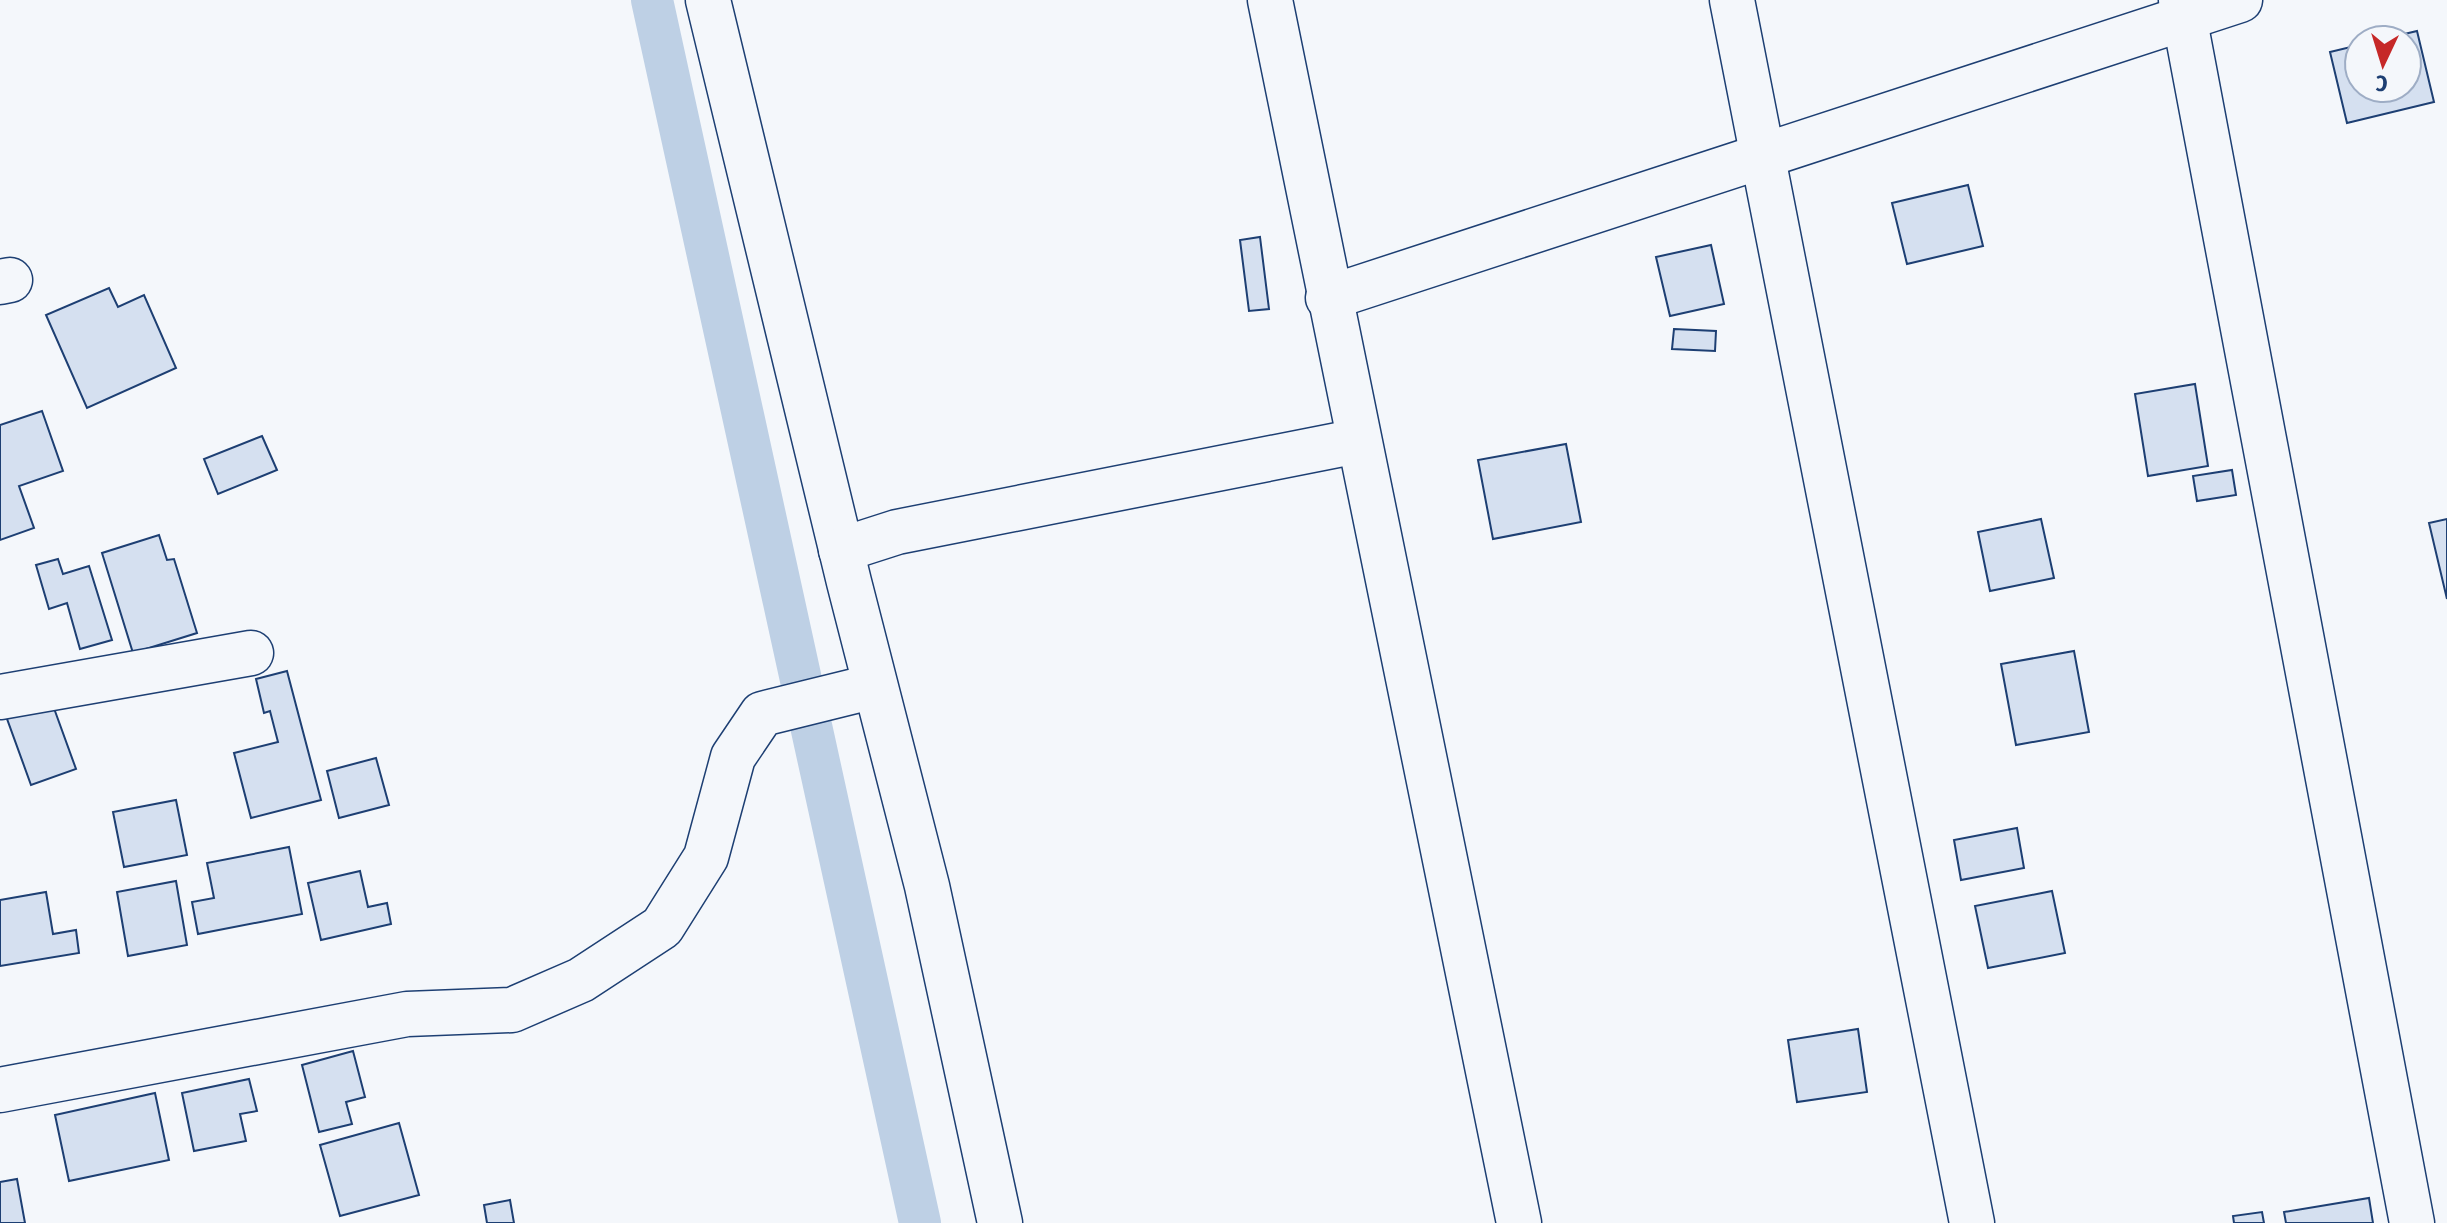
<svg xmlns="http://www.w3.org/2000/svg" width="2447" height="1223" viewBox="0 0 2447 1223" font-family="'Fira Sans Condensed',sans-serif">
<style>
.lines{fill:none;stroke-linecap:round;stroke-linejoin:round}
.canal{stroke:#bed0e5;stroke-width:42}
.building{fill:#d5e0f0;stroke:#1d3f73;stroke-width:2}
.minor-casing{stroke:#1d3f73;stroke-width:47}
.minor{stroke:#f4f7fb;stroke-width:44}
</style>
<rect width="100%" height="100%" fill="#f4f7fb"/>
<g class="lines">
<polyline class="canal" points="652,0 920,1223"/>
</g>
<g class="building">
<polygon points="2417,31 2434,102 2347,123 2330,52 2359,45 2359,88 2407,88 2407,40 2379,40"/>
<polygon points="1968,185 1983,246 1907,264 1892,203"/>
<polygon points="1260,237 1269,309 1249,311 1240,240"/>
<polygon points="1711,245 1724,304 1670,316 1656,257"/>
<polygon points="109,288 118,307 144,295 176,368 87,408 46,315"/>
<polygon points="1674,329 1716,331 1715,351 1672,349"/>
<polygon points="2195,384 2208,466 2148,476 2135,394"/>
<polygon points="42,411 63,471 19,486 34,528 0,540 0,425"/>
<polygon points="262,436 277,470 218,494 204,459"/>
<polygon points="1566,444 1581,522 1493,539 1478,460"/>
<polygon points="2232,470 2236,495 2197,501 2193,476"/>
<polygon points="2041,519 2054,578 1990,591 1978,532"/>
<polygon points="2447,519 2447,599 2429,523"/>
<polygon points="159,535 167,560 174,559 197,633 133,653 102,553"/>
<polygon points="58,559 63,574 89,566 112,640 80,649 67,603 49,609 36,565"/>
<polygon points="2074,651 2089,732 2016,745 2001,664"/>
<polygon points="287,671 321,800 251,818 234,753 278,742 270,711 264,713 256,679"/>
<polygon points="51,700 76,769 31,785 6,716"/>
<polygon points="376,758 389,805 339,818 327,771"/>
<polygon points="176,800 187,855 124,867 113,812"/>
<polygon points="2017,828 2024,868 1961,880 1954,840"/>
<polygon points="289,847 302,914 198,934 192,902 214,898 207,863"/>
<polygon points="360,871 368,907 387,903 391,924 321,940 308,883"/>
<polygon points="176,881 187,945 128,956 117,892"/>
<polygon points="2052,891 2065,953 1988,968 1975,906"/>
<polygon points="46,892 53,934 76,930 79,953 0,966 0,900"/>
<polygon points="1858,1029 1867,1092 1797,1102 1788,1040"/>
<polygon points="353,1051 365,1097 346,1102 352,1124 319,1132 302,1065"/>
<polygon points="249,1079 257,1111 240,1114 246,1141 194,1151 182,1093"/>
<polygon points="155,1093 169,1160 69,1181 55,1115"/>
<polygon points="399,1123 419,1195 340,1216 320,1145"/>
<polygon points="17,1179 25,1223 0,1223 0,1182"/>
<polygon points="2369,1198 2373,1223 2286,1223 2284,1212"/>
<polygon points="510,1200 514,1223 487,1223 484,1205"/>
<polygon points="2262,1212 2264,1223 2234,1223 2233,1216"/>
</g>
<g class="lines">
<g class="minor-casing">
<g id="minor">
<polyline points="708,0 849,582 927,886 1000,1223"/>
<polyline points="1270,0 1519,1223"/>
<polyline points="1732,0 1972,1223"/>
<polyline points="2181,0 2412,1223"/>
<polyline points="0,282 10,280"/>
<polyline points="1328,298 2240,0"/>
<polyline points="841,550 897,532 1358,441"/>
<polyline points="0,697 251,653"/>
<polyline points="0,1090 407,1014 512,1010 581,980 662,927 706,857 733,757 762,714 875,686"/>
</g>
</g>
<use href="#minor" class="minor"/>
</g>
<g transform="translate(2383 64) rotate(184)"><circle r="38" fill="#f4f7fb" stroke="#9eadc5" stroke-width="2"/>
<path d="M0-6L14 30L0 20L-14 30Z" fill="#c62828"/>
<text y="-12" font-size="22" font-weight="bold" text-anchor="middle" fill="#1d3f73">С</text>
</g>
</svg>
